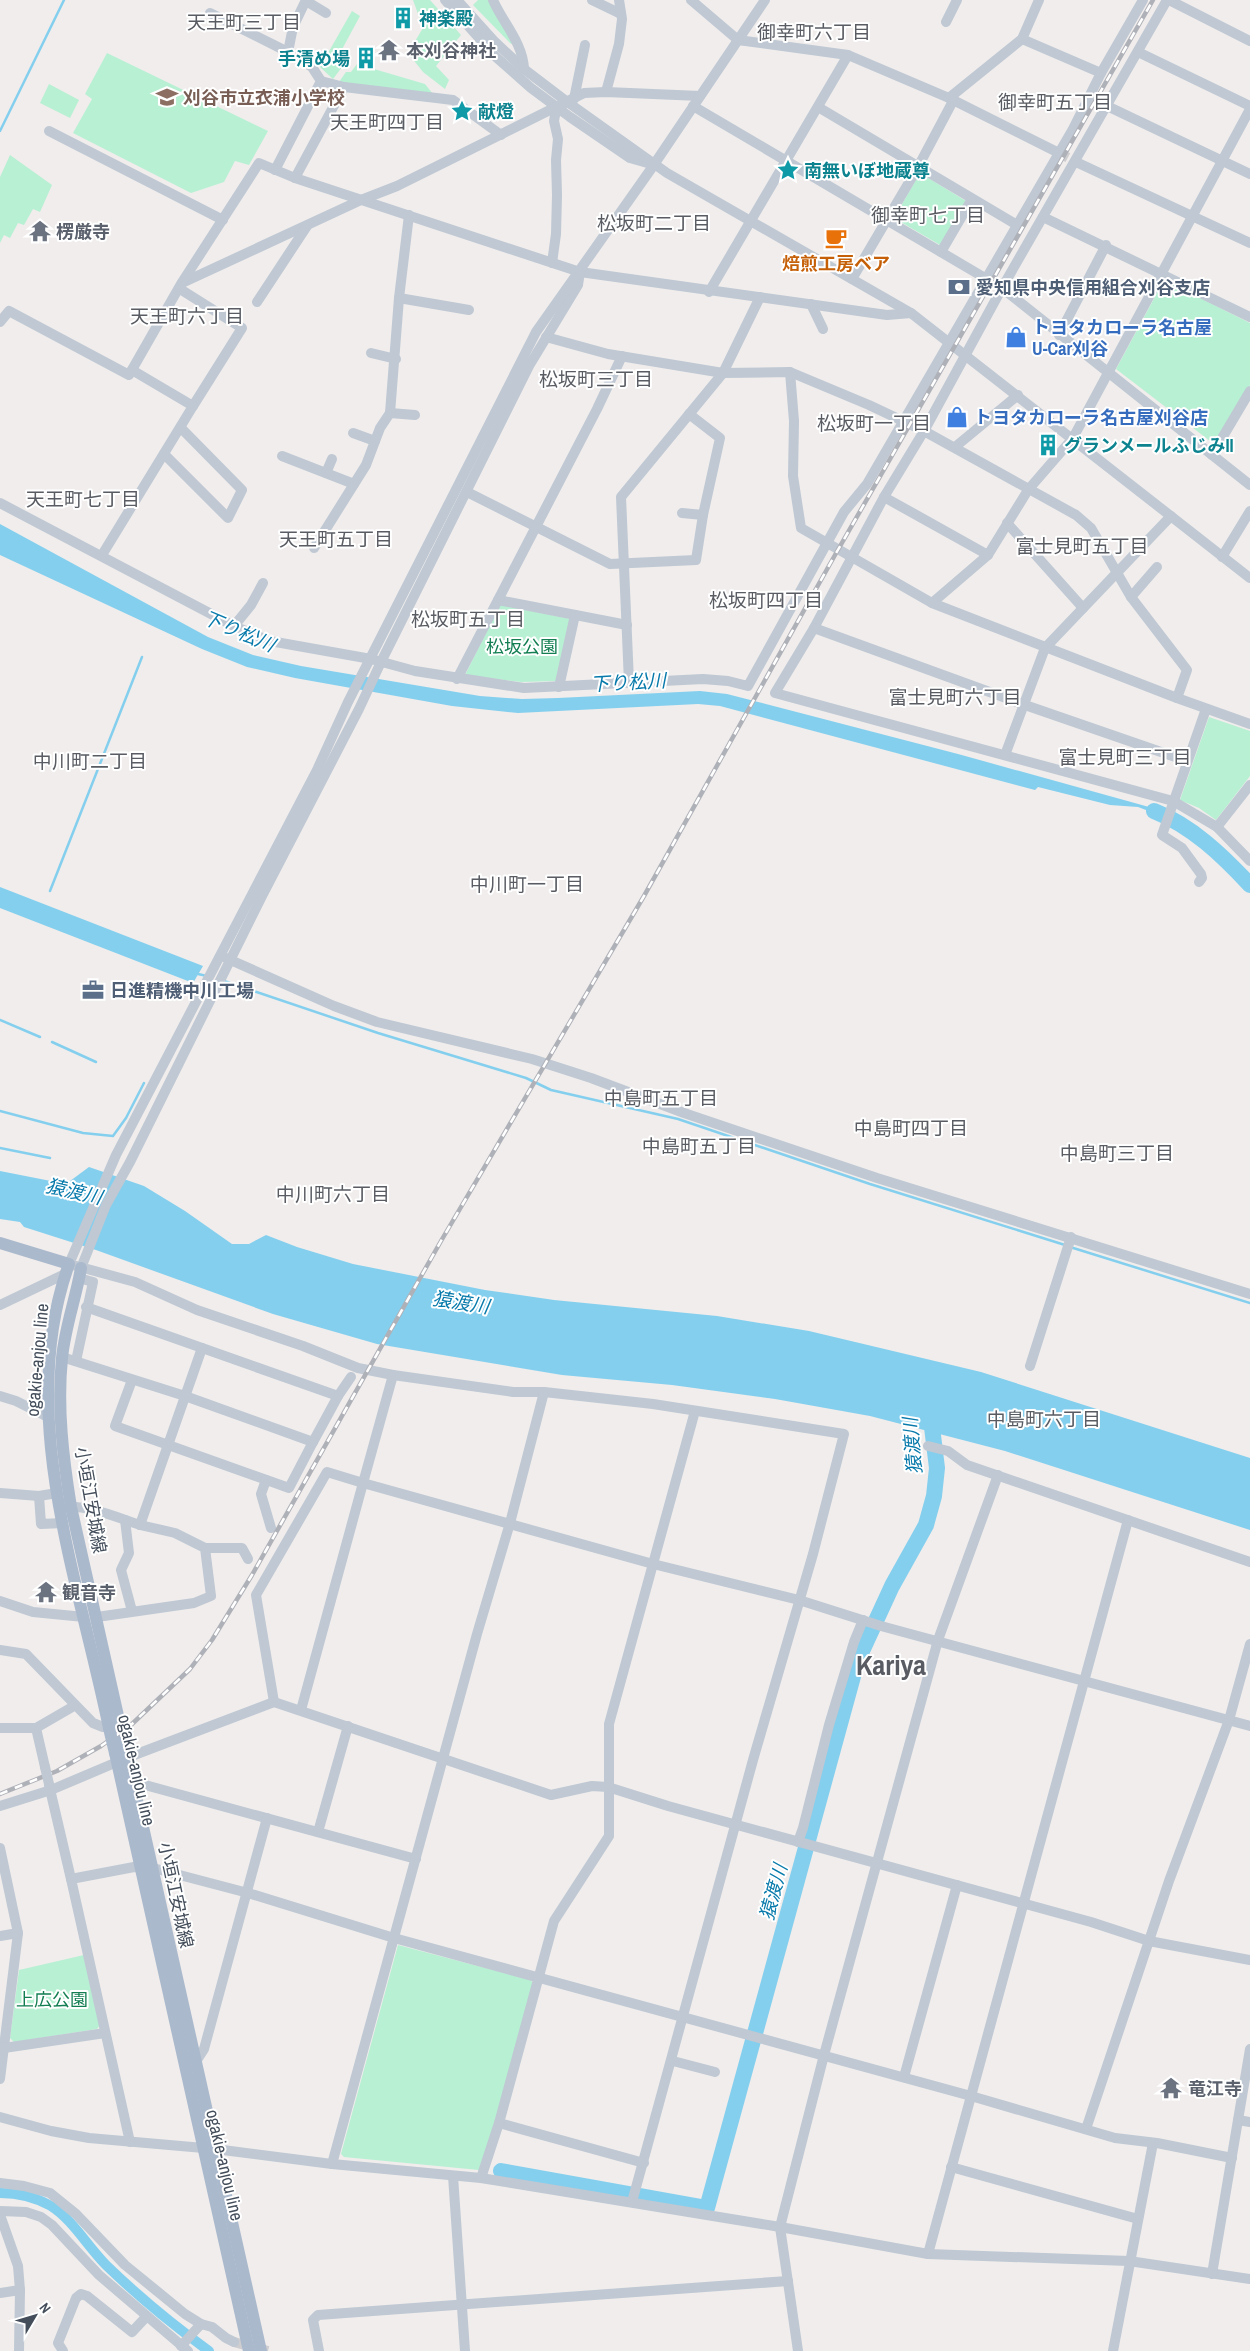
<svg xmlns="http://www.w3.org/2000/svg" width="1250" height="2351" viewBox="0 0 1250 2351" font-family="'Archivo Narrow','Noto Sans JP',sans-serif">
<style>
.green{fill:#b8f0d3}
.water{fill:#84cfee}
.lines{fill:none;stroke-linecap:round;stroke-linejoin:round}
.stream{stroke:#84cfee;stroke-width:2.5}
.canal{stroke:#84cfee;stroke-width:10}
.river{stroke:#84cfee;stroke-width:16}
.minor-tunnel{stroke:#cecdcf;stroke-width:10;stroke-dasharray:10 5;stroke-linecap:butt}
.minor{stroke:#bfc8d3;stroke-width:10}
.major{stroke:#abb9cd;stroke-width:12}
.rail-casing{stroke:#afb1b8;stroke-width:4.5}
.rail{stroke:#fff;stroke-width:2.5;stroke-dasharray:8;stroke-linecap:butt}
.minor-bridge{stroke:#bfc8d3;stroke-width:10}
.major-bridge{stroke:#abb9cd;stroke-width:12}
.labels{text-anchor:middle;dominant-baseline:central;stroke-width:4;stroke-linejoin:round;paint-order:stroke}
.culture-label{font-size:18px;font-weight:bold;fill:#0d838f;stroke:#fff;text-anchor:start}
.worship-label{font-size:18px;font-weight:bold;fill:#5b616d;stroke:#fff;text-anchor:start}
.education-label{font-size:18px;font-weight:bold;fill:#785e54;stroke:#fff;text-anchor:start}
.food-label{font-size:18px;font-weight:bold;fill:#c56008;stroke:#fff}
.service-label{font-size:18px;font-weight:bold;fill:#4e5e75;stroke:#fff;text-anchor:start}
.shop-label{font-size:18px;font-weight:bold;fill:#366cbe;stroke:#fff;text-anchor:start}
.park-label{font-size:18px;fill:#137e52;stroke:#fff}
.street-label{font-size:18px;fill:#444e5b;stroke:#fff}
.neighbourhood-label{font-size:19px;fill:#595c62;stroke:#fff}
.water-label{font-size:19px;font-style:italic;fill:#077aab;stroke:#fff}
.town-label{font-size:28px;font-weight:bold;fill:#595c62;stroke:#fff}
</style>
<rect width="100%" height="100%" fill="#f0edec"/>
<g class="green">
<polygon points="413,0 430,0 461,35 436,66 449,80 445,89 423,72 408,53 423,28"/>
<polygon points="478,0 488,0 514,42 511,44 473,5"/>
<polygon points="352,11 360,16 340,53 342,67 333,79 320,67"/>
<polygon points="107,53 268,131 249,165 235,161 224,182 191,193 73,133 92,99 85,94"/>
<polygon points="357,64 425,84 433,94 339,82 346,72 351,72"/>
<polygon points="49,84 79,100 70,118 40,103"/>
<polygon points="10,155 52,185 40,212 33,209 24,225 18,223 10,238 4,235 0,243 0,177"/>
<polygon points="920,173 966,201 940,245 894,218"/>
<polygon points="1164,280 1250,323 1250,385 1214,444 1116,369"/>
<polygon points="500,605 571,619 557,681 521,682 465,675"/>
<polygon points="1209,717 1250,731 1250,776 1216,820 1199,808 1180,800"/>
<polygon points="398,1945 531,1980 533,1984 496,2121 479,2170 344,2157 341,2154"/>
<polygon points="84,1955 100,2025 97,2029 14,2042 10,2038 19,1970"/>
</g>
<g class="water">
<polygon points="0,524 208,637 253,655 301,666 480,696 522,699 558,698 700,691 727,694 958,754 1167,812 1164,822 1154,813 1138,807 1110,805 1038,787 1035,790 720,706 698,704 518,713 452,706 295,678 247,667 202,649 0,555"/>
<polygon points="0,887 203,966 193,983 0,908"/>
<polygon points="89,1167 144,1186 185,1211 232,1244 249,1244 266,1235 297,1247 353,1264 485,1290 554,1300 717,1316 809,1331 981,1372 1250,1458 1250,1530 1005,1451 870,1416 775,1399 672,1385 562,1375 377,1344 273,1314 96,1250 24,1227 20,1222 0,1219 0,1171 66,1184"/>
</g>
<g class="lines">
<g class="stream">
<polyline points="0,131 64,0"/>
<polyline points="50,891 142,657"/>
<polyline points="198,974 207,976"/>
<polyline points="224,981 378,1033 526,1078 551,1090 678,1119 870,1184 1065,1245"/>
<polyline points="0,1020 40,1037"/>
<polyline points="52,1042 96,1062"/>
<polyline points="0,1111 83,1133 113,1136 126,1118 144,1083"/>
<polyline points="0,1148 50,1158"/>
<polyline points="1070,1247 1250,1303"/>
</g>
<path class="canal" d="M0 2193C19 2193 35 2197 51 2206 72 2219 88 2247 106 2265 138 2296 173 2325 209 2351"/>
<g class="river">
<path d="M1154 811C1192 826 1222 855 1250 885"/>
<polyline points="501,2171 707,2208 857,1662 892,1586 926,1525 934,1496 937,1468 930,1411"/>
</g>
<g class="minor-tunnel">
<polyline points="1059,153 1076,162"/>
<polyline points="234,2342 268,2351"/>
</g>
<g class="minor">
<polyline points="445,0 496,57 531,88 570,117 630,158 651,164"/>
<polyline points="457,0 495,42 524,69 566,101 667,173 911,313 1250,578"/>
<path d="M493 0C503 23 523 43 524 69"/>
<polyline points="592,0 621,14"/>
<polyline points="691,0 738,40 848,55 949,98 1059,153"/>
<polyline points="1167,0 1002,288 924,431 884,497 814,628 775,693 1173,801 1217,827 1250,861"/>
<polyline points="1169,0 1250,41"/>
<polyline points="306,1 326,13"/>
<polyline points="210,13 288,52"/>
<polyline points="946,22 957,0"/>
<polyline points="1022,39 1101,73"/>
<polyline points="1138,52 1250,106"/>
<polyline points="344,87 453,100 501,135"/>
<polyline points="606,92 619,44 622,19 619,0"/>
<polyline points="949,98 1022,39 1039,0"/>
<polyline points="574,99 585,45"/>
<polyline points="693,106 985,278"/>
<polyline points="1107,106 1250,174"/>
<polyline points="818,107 1017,225"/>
<polyline points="49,131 223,220"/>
<polyline points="1076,162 1250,243"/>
<polyline points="275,170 321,81 312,67 288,52 293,27 306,0"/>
<polyline points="295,178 344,87 321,81"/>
<polyline points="1043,217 1250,317"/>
<polyline points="941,252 972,199"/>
<polyline points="552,263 556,234 557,195 556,160 558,139 554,121 555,115 563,105"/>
<polyline points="852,279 918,167 953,101"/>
<polyline points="182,283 361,200 397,186 584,93 606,92 700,96"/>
<polyline points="1002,288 1250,485"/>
<polyline points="709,292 848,55"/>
<polyline points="399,298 469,310"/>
<polyline points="257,302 307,226"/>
<polyline points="811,304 823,329"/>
<polyline points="0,322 9,311 129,375 181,284 259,163 295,178 580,272 887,315 911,313"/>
<polyline points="1059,335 1106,245"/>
<polyline points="546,337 608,354 723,373 790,372 869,405 924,431 1076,515 1091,528 1131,597 1187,670 1177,698"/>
<polyline points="371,353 396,359"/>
<polyline points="132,370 193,406 242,328 180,289"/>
<polyline points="790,372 794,421 793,476 801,528 932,603 988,555 1028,490 1073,438 1250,109"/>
<polyline points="390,413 415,415"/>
<polyline points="353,433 375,441"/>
<polyline points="955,447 1018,395"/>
<polyline points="164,454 228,518 242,490 181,428"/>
<polyline points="1212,455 1250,391"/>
<polyline points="282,456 354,484"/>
<polyline points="326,473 332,459"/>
<polyline points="467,492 610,564 696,560 703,515 720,438 689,414"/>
<polyline points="884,497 988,555"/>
<polyline points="0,503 234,626 270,641 371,659 415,671 524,688 703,679 728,681 748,686 844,512 867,484 1073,129 1101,73 1143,0"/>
<polyline points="682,513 703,515"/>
<polyline points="1007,523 1083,608"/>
<polyline points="314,548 366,465 380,428 390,413 399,298 409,215"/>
<polyline points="102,555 193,406"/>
<polyline points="1222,557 1250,511"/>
<polyline points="1131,597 1157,567"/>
<polyline points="498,600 627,625"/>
<polyline points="932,603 1177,698 1250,724"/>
<polyline points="234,626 251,605 263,583"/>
<polyline points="814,628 1025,705 1187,761"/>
<polyline points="457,679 597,409 622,356"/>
<polyline points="629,682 621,497 723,373 760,297"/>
<polyline points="559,687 575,615"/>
<polyline points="1005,755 1045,648 1171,516"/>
<polyline points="1217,827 1250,785"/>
<polyline points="1199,882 1202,878 1201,874 1182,848 1162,835 1206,709"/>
<polyline points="226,958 334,1006 377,1022 532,1059 591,1078 684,1113 877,1178 1250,1294"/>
<polyline points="81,1268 106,1205 130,1162 262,896 359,709 381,662 529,366 578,285 580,272"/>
<polyline points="0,1305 65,1274"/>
<polyline points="62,1357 185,1396 313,1442 338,1396 86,1307"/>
<polyline points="76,1361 93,1282 79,1278"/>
<polyline points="1030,1366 1071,1237"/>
<polyline points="393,1375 358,1368 303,1346 197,1310 135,1282 69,1264 116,1155 317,770 348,702 536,332 651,169 765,0"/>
<polyline points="132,1380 115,1426 289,1488 313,1442"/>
<polyline points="0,1396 16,1401 48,1417"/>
<polyline points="338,1396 351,1377"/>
<polyline points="928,1446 948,1451 967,1465 1250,1562"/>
<polyline points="266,1480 261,1494 271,1528"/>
<polyline points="0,1493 39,1496 57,1493"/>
<polyline points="39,1496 41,1524 63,1523"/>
<path d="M64 1507C89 1505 116 1517 140 1525L202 1348"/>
<polyline points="125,1520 129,1553 121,1570 132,1611"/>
<polyline points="205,1548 242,1548 248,1559"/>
<polyline points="0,1601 33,1612 84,1617"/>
<polyline points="97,1617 194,1603 211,1596 205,1548 175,1533 140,1525"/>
<polyline points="0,1650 26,1654 93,1723 103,1727 109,1726"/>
<polyline points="274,1702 256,1595 327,1472 363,1483 393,1375 513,1392 544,1392 653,1404 844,1434 813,1554 753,1760 632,2202"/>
<polyline points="301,1710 363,1483 653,1564 799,1600 881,1626 1250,1726"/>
<polyline points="0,1728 36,1728"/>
<polyline points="129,1757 274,1702 551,1795 592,1786 608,1787 668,1806 1091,1922 1149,1941 1250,1960"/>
<polyline points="45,1767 36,1728 74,1706"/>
<polyline points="134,1782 416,1859"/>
<polyline points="49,1785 71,1879"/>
<polyline points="0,1806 51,1790 117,1762"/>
<polyline points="318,1832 348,1726"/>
<polyline points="798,1842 803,1828 829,1725 854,1642 863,1620"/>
<polyline points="0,1848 18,1933 0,2079"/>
<polyline points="0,1936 18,1933"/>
<polyline points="0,2047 4,2048 105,2033"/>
<polyline points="673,2061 715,2072"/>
<polyline points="195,2063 204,2049 267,1818"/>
<polyline points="904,2077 957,1885"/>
<polyline points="0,2117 51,2131 89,2138 215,2149 332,2164 481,2178 780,2227 928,2254 1129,2261 1250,2279"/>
<polyline points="1238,2120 1250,2122"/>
<polyline points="499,2123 644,2163"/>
<polyline points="1086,2129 1169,1881 1229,1720 1250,1644"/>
<polyline points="130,2142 71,1879 134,1867 153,1868 248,1893 394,1938 971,2096 1115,2138 1157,2143 1232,2158"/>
<polyline points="332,2164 477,1634 510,1523 544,1392"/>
<polyline points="951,2167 1138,2219"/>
<polyline points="453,2176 465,2351"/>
<polyline points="481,2178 499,2123 554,1921 609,1836 609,1724 695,1411"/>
<polyline points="0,2183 24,2186 50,2193 76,2214 125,2265 185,2314 201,2324 212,2327 226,2338 234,2342"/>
<polyline points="0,2211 26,2212 41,2217 52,2225 99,2275 188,2351"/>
<polyline points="0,2215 18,2266 20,2290 0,2293"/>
<polyline points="928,2254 1128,1520"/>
<polyline points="1212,2274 1250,2049"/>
<polyline points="181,2346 201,2324"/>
<polyline points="19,2351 20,2290"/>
<polyline points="63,2351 58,2343 76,2298 81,2294 87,2296 132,2332 146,2317"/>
<polyline points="319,2351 313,2320 318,2315 788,2281"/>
<polyline points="798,2351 780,2227 824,2055 938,1640 998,1475"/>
<polyline points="1113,2351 1153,2143"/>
</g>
<g class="major">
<path d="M0 1243 69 1264C15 1414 79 1580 109 1728"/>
<path d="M81 1268C76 1298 65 1327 62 1358 57 1407 63 1458 71 1507L261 2351"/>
<polyline points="115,1753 249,2351"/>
</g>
<g class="rail-casing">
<polyline id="rail" points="0,1794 57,1771 101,1746 131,1725 190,1669 212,1640 252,1575 441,1241 644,896 835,555 1153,0"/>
</g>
<use href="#rail" class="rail"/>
<polyline class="minor-bridge" points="45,1767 49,1784"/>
<polyline class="major-bridge" points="109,1728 115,1753"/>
</g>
<defs>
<g id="building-bare" transform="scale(1.725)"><path d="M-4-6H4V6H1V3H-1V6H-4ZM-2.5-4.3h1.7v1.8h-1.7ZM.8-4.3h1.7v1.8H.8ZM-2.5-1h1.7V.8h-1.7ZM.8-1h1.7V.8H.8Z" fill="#0f9aa8" stroke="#fff" stroke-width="2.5" paint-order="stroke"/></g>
<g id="temple-bare" transform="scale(1.725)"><path d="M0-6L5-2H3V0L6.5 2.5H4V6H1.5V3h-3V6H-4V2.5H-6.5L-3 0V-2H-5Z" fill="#6b7280" stroke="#fff" stroke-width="2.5" paint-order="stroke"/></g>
<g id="school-bare" transform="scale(1.725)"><path d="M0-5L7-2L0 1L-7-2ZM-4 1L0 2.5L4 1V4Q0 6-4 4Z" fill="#8d6e63" stroke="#fff" stroke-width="2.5" paint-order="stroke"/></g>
<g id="sight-bare" transform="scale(1.725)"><path d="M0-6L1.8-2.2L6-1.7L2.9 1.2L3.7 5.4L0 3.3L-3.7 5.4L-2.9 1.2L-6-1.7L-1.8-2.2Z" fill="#0f9aa8" stroke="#fff" stroke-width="2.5" paint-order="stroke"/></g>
<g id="cafe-bare" transform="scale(1.725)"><path d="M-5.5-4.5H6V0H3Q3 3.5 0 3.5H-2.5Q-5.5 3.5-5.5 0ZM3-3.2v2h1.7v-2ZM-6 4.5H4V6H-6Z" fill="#e8710a" stroke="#fff" stroke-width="2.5" paint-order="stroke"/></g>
<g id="bank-bare" transform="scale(1.725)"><path d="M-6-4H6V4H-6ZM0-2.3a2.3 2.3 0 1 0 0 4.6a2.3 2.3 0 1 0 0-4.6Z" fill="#5c6f8a" stroke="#fff" stroke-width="2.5" paint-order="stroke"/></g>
<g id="shop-bare" transform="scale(1.725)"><path d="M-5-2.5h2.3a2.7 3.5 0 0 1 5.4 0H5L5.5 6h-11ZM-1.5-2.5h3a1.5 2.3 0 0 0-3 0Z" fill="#3f7fe0" stroke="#fff" stroke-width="2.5" paint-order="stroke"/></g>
<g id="office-bare" transform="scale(1.725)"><path d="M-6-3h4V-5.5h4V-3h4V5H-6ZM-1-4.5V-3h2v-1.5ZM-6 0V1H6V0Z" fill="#5c6f8a" stroke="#fff" stroke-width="2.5" paint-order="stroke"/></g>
</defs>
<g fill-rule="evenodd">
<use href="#building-bare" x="403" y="18"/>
<use href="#temple-bare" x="389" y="50"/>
<use href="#building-bare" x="366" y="58"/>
<use href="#school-bare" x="167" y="97"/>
<use href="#sight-bare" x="462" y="111"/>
<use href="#sight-bare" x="788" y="170"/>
<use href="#temple-bare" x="40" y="231"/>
<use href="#cafe-bare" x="836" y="238"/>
<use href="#bank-bare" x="959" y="287"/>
<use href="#shop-bare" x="1016" y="337"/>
<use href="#shop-bare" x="957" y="417"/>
<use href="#building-bare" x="1048" y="445"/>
<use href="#office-bare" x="93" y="990"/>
<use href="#temple-bare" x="46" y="1592"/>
<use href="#temple-bare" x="1171" y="2088"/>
</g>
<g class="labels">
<g class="culture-label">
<text x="419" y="18">神楽殿</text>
<text x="350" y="58" text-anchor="end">手清め場</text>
<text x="478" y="111">献燈</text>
<text x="804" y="170">南無いぼ地蔵尊</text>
<text x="1064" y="445">グランメールふじみII</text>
</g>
<g class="worship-label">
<text x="406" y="50">本刈谷神社</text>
<text x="56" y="231">楞厳寺</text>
<text x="62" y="1592">観音寺</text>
<text x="1188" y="2088">竜江寺</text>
</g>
<g class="education-label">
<text x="183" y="97">刈谷市立衣浦小学校</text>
</g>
<g class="food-label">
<text x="836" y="263">焙煎工房ベア</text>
</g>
<g class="service-label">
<text x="976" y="287">愛知県中央信用組合刈谷支店</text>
<text x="110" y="990">日進精機中川工場</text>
</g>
<g class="shop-label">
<text x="1032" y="327">トヨタカローラ名古屋<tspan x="1032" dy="21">U-Car刈谷</tspan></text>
<text x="974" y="417">トヨタカローラ名古屋刈谷店</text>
</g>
<g class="park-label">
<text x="522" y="646">松坂公園</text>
<text x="52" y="1999">上広公園</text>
</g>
<g class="street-label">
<text transform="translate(37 1360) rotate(-85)">ogakie-anjou line</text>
<text transform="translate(91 1500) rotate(80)">小垣江安城線</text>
<text transform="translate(137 1770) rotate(77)">ogakie-anjou line</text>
<text transform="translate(176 1895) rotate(78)">小垣江安城線</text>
<text transform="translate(225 2165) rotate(77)">ogakie-anjou line</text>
</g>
<g class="neighbourhood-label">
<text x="244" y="22">天王町三丁目</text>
<text x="814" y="32">御幸町六丁目</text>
<text x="1055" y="102">御幸町五丁目</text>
<text x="387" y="122">天王町四丁目</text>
<text x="928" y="215">御幸町七丁目</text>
<text x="654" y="223">松坂町二丁目</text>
<text x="187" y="316">天王町六丁目</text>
<text x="596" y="379">松坂町三丁目</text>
<text x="874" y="423">松坂町一丁目</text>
<text x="83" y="499">天王町七丁目</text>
<text x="336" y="539">天王町五丁目</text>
<text x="1082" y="546">富士見町五丁目</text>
<text x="766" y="600">松坂町四丁目</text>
<text x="468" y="619">松坂町五丁目</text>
<text x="955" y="697">富士見町六丁目</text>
<text x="1125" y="757">富士見町三丁目</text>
<text x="90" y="761">中川町二丁目</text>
<text x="527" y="884">中川町一丁目</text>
<text x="661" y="1098">中島町五丁目</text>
<text x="911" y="1128">中島町四丁目</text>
<text x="699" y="1146">中島町五丁目</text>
<text x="1117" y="1153">中島町三丁目</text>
<text x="333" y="1194">中川町六丁目</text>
<text x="1044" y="1419">中島町六丁目</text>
</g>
<g class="water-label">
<text transform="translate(239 631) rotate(23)">下り松川</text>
<text transform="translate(628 682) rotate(-3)">下り松川</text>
<text transform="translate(74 1191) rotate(13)">猿渡川</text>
<text transform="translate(461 1302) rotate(9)">猿渡川</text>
<text transform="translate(912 1446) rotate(-95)">猿渡川</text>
<text transform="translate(773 1892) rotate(-75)">猿渡川</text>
</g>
<g class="town-label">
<text x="891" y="1665">Kariya</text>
</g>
</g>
<g transform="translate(35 2316) rotate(52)" stroke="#ffffff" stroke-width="4" paint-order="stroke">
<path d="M0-4L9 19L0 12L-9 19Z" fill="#444e5b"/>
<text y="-8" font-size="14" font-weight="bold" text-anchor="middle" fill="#444e5b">N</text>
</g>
</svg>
